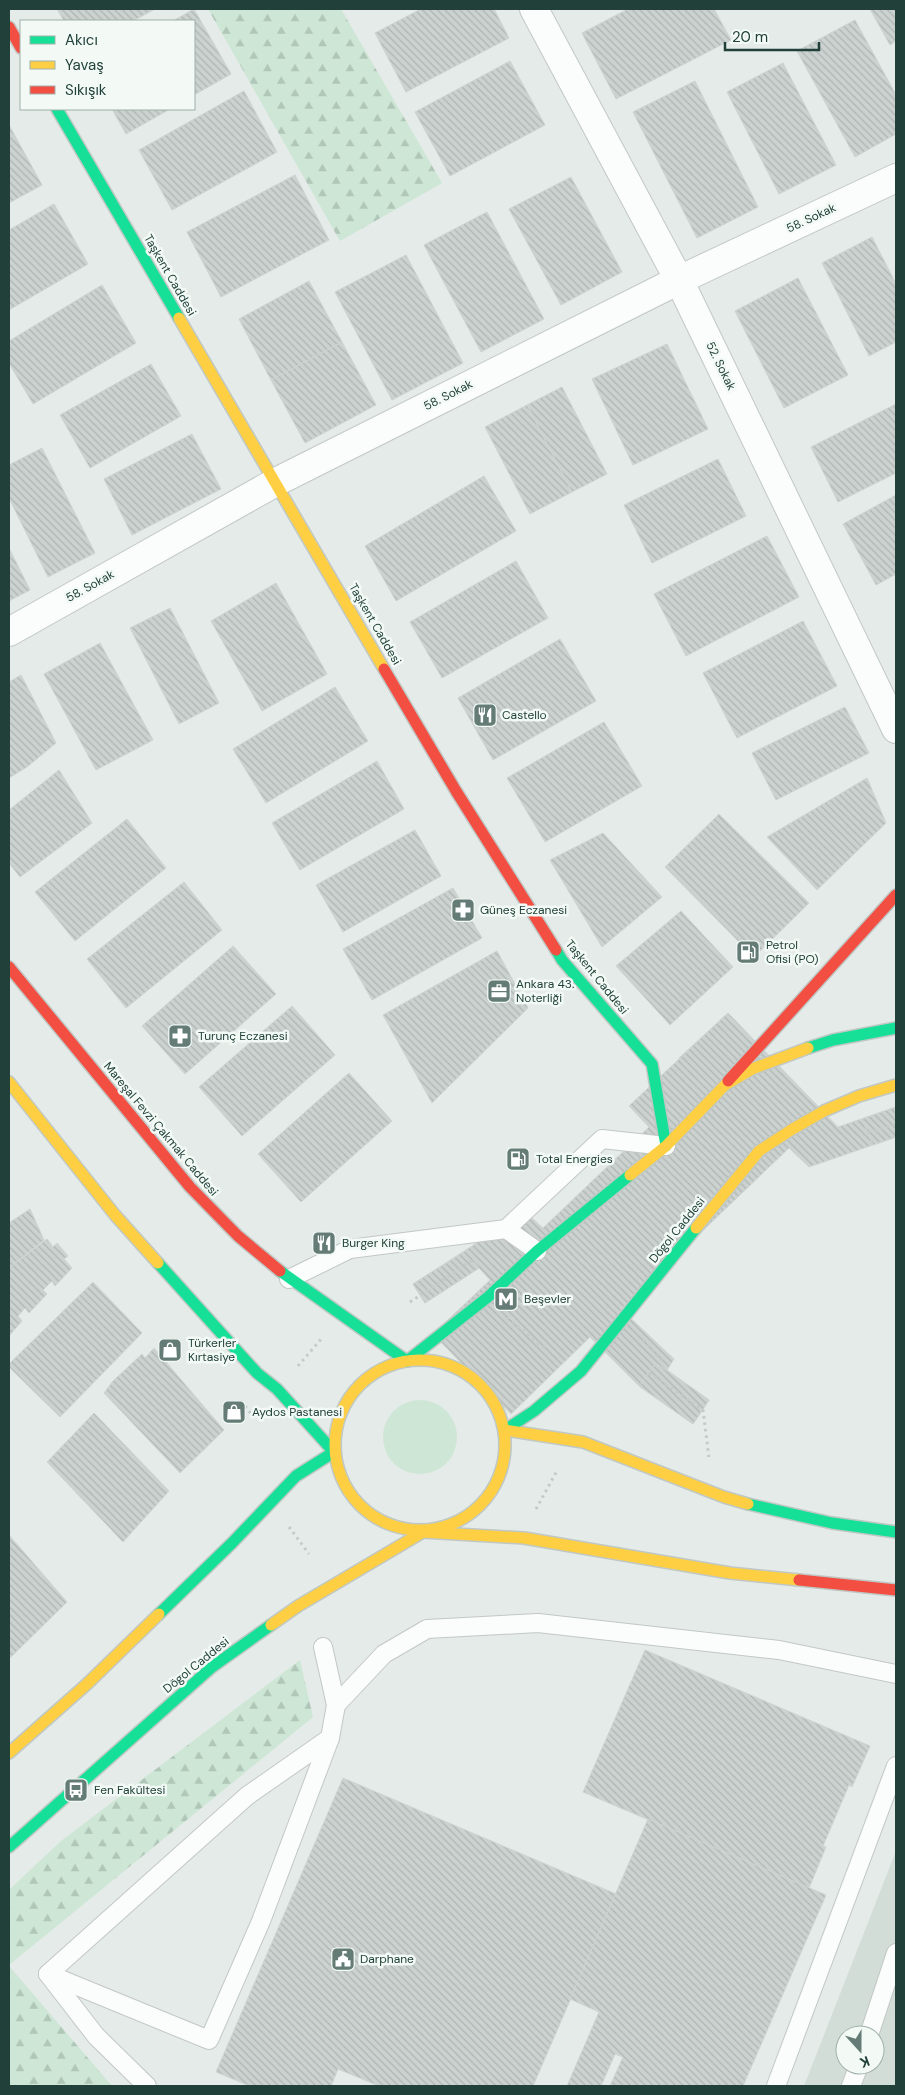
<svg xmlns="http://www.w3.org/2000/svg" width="905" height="2095" viewBox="0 0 905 2095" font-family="'DM Sans',sans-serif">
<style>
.built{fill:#d2ddd8;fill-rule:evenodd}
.green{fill:#cde6d5}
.forest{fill:url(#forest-firs)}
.building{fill:url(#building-back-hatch);stroke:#cdd4d1}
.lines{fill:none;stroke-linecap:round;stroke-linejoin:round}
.lane-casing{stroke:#c2c8c5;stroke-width:20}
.street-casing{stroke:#c2c8c5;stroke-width:30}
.fast-casing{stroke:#c0c8c5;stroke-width:14}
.slow-casing{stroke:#c0c8c5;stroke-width:14}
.jam-casing{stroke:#c0c8c5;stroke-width:14}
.path{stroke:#c1cbc8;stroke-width:3;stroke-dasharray:2.5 4;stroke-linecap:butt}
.lane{stroke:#fbfcfc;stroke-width:18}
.street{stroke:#fbfcfc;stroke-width:28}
.fast{stroke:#16e098;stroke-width:11}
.slow{stroke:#ffcf43;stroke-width:11}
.jam{stroke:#f24e42;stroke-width:11}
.labels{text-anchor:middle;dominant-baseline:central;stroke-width:5;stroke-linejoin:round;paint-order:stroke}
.street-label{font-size:12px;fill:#204039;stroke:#f3faf6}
.poi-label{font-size:12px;fill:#204039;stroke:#f3faf6;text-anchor:start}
</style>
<defs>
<pattern id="forest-firs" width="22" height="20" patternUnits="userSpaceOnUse" patternTransform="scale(1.25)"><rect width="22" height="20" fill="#cde6d5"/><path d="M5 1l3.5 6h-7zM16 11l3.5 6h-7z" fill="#b0c6b8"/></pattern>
<pattern id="building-back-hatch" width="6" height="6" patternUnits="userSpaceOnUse" patternTransform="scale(1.25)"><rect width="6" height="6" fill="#ccd2d0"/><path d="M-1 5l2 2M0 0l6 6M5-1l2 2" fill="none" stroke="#afb5b3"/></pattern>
</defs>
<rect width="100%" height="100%" fill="#e5ebe8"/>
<path class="built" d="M896 1851V2086H804ZM845 2035H875V2065H845Z"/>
<circle class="green" cx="420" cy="1437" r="37"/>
<g class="forest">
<polygon points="208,9 341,9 442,183 340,241"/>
<polygon points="300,1660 313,1717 9,1965 9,1890 61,1841"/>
<polygon points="9,1966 112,2086 9,2086"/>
</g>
<g class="building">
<polygon points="57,9 155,9 133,21 64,21"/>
<polygon points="194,9 231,74 194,95 194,21 173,21"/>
<polygon points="421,9 494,9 509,38 406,92 375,33"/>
<polygon points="628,9 714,9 731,40 616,99 582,33"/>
<polygon points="870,9 896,9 896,41 890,45"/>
<polygon points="855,20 896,95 896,134 855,157 797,51"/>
<polygon points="510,61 545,125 450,176 415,112"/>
<polygon points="783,63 836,165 779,194 727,92"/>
<polygon points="695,81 758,207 697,238 633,112"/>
<polygon points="244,91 277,152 172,210 139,150"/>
<polygon points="112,109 170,109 126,134"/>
<polygon points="9,125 42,185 9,203"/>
<polygon points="295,175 329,240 221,297 187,232"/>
<polygon points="571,177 622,272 561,305 509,209"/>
<polygon points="54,204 88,264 9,310 9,230"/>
<polygon points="487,212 544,319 481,352 424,245"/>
<polygon points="872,237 896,284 896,342 869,356 822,263"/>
<polygon points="406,255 463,363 392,400 335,292"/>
<polygon points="798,278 848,375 784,408 735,311"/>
<polygon points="309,281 342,342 271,380 239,319"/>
<polygon points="102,285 136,343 33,404 9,363 9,341"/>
<polygon points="342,342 376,405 305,443 271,380"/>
<polygon points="667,344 708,429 633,465 592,379"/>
<polygon points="151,364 181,416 90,468 60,415"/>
<polygon points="562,387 607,474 572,492 527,405"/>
<polygon points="896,404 896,473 838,502 811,447"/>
<polygon points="527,405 572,492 530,514 485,427"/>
<polygon points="192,434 221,489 132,535 104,479"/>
<polygon points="42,448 95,553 48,577 9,498 9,465"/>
<polygon points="718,459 746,516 652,563 624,505"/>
<polygon points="484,476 516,531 396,601 365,546"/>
<polygon points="896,495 896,574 876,585 843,524"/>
<polygon points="767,536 799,597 686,656 654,594"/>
<polygon points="9,548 30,590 9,601"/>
<polygon points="516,561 548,618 442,678 410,622"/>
<polygon points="276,583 327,674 262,711 211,621"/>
<polygon points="170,608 219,703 179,724 130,628"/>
<polygon points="803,621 837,686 737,738 703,673"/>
<polygon points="560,639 596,701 493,760 458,698"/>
<polygon points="100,643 153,740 96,770 44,674"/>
<polygon points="21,675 56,743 27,767 9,778 9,682"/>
<polygon points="335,687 368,741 266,803 233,749"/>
<polygon points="845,707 869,753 776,800 752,753"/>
<polygon points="604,722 642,786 545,842 507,778"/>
<polygon points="377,761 404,809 300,870 272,823"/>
<polygon points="59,770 92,823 20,877 9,863 9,810"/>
<polygon points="867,778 886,823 817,890 767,837"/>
<polygon points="719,814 809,903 754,957 665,867"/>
<polygon points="127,819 166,868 75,941 35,892"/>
<polygon points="415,830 441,876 343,932 316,885"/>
<polygon points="603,833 662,897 602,947 550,860"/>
<polygon points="184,882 222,930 126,1008 87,959"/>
<polygon points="453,888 482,938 372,1000 343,949"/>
<polygon points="681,911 733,967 670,1025 616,966"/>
<polygon points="233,946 276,994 185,1074 142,1026"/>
<polygon points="497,951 528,1008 432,1103 383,1015"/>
<polygon points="292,1006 335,1055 242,1136 199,1087"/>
<polygon points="728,1013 759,1046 711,1092 679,1058"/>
<polygon points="728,1013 838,1127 896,1107 896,1137 809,1167 789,1148 621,1309 674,1359 667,1370 709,1400 693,1424 639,1386 590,1337 511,1414 433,1334 490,1280 479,1268 425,1303 413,1284 525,1212 543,1228 649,1127 629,1106"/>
<polygon points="349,1073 392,1121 301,1202 258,1154"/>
<polygon points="896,1107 896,1137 873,1145 862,1119"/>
<polygon points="30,1209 44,1240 9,1268 9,1223"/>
<polygon points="47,1239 53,1247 57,1243 68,1256 64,1259 72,1268 55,1286 52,1281 43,1290 47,1294 29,1313 25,1308 18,1316 22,1321 9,1336 9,1268"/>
<polygon points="467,1250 479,1268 425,1303 413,1284"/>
<polygon points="93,1282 142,1333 60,1417 9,1367 9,1364"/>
<polygon points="154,1348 224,1430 180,1473 104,1393 113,1381 142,1354 145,1358"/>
<polygon points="656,1363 709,1400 693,1424 639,1386"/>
<polygon points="94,1413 169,1491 123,1542 47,1462"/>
<polygon points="9,1535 67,1602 9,1659"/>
<polygon points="645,1650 870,1746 852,1787 849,1785 823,1846 826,1847 809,1888 583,1792"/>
<polygon points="343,1778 616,1894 533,2086 379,2086 338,2069 331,2086 250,2086 216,2072"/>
<polygon points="648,1819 826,1895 743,2086 610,2086 623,2057 615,2054 601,2086 567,2086 599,2012 570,1999"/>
</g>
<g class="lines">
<g class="lane-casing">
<g id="lane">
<polyline points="506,1229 602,1139 666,1146"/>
<polyline points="289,1279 350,1249 506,1229 537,1251"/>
<polyline points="336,1705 384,1654 427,1629 538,1623 779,1650 896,1674"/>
<polyline points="48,1974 209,2040 261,1921 330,1738 336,1705 323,1647"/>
<polyline points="48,1974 247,1796 330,1738"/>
<polyline points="48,1974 96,2036 147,2086"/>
<polyline points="869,2035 896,1953"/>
<polyline points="776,2086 896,1766"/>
<polyline points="851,2086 859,2065"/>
</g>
</g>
<g class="street-casing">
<g id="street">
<polyline points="534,9 679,280 896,729"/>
<polyline points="9,632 276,482 679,280 896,178"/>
</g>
</g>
<g class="fast-casing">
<g id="fast">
<polyline points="57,109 179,318"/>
<polyline points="556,950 562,960 652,1064 666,1146"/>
<polyline points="808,1048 833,1040 896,1028"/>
<polyline points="158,1263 257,1373 277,1389 334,1452"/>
<polyline points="280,1271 407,1361"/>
<polyline points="407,1361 488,1297 537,1251 630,1175"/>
<polyline points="505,1430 534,1411 581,1371 696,1228"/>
<polyline points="748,1504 832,1523 896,1532"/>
<polyline points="159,1614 232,1543 296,1476 334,1452"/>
<polyline points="9,1847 212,1667 271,1625"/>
</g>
</g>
<g class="slow-casing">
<g id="slow">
<polyline points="179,318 384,669"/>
<polyline points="9,1082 115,1215 158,1263"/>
<polyline points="630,1175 666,1146 725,1085 752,1069 808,1048"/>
<polyline points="696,1228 759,1151 791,1130 824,1111 859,1096 896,1085"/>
<circle cx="420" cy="1445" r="85"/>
<polyline points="505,1430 583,1442 724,1497 748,1504"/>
<polyline points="423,1532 524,1538 730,1573 799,1580"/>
<polyline points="271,1625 298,1606 423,1532"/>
<polyline points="9,1753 87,1684 159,1614"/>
</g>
</g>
<g class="jam-casing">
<g id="jam">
<polyline points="9,27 21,48"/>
<polyline points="384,669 456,791 556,950"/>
<polyline points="9,967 190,1187 238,1236 280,1271"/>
<polyline points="728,1081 896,895"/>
<polyline points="799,1580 896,1590"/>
</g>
</g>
<g class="path">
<polyline points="868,1133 896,1124"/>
<polyline points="410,1302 473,1260"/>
<polyline points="507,1318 548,1351"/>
<polyline points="643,1340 662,1361"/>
<polyline points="298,1366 322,1338"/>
<polyline points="649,1373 703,1410 709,1458"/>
<polyline points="241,1401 252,1415"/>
<polyline points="536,1509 558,1469"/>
<polyline points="289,1527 309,1554"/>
</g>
<use href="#lane" class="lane"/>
<use href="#street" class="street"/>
<use href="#fast" class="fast"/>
<use href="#slow" class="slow"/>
<use href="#jam" class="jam"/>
</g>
<defs>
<g id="restaurant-square" transform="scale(1.25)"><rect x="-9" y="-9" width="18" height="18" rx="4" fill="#657c76" stroke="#f3faf6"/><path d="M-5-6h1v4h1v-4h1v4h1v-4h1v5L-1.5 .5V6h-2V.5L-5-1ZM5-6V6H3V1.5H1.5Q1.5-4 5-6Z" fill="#fff"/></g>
<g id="pharmacy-square" transform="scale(1.25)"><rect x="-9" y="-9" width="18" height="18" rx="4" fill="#657c76" stroke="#f3faf6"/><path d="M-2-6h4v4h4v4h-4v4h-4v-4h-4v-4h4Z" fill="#fff"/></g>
<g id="fuel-square" transform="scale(1.25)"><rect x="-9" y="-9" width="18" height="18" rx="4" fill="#657c76" stroke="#f3faf6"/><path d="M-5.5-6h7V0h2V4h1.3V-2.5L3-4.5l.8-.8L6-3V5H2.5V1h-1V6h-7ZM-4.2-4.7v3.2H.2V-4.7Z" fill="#fff"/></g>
<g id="office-square" transform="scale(1.25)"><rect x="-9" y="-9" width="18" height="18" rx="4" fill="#657c76" stroke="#f3faf6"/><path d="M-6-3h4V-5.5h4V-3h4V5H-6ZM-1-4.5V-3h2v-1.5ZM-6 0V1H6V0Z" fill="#fff"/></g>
<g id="metro-square" transform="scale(1.25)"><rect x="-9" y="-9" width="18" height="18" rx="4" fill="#657c76" stroke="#f3faf6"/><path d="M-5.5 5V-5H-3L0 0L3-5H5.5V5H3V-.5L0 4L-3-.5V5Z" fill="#fff"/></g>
<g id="shop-square" transform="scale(1.25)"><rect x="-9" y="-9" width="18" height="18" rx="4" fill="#657c76" stroke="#f3faf6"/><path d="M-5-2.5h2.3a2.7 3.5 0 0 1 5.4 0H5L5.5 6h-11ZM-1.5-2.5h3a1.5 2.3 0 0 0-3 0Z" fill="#fff"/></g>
<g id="bus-square" transform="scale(1.25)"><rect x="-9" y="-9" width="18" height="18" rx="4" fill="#657c76" stroke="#f3faf6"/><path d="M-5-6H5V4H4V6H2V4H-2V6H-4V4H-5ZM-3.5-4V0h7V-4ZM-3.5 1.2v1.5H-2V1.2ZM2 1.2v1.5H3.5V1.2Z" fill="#fff"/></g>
<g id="civic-square" transform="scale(1.25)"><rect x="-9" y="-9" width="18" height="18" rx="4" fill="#657c76" stroke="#f3faf6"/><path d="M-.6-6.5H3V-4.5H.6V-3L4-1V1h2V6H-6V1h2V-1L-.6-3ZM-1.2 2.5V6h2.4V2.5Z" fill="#fff"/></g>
</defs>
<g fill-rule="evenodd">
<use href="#restaurant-square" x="485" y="715"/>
<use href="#pharmacy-square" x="463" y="910"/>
<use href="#fuel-square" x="748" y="952"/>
<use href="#office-square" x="499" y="991"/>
<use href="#pharmacy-square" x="180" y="1036"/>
<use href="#fuel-square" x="518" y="1159"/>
<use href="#restaurant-square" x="324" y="1243"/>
<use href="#metro-square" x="506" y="1299"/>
<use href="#shop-square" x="170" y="1350"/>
<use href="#shop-square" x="234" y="1412"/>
<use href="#bus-square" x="76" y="1790"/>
<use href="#civic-square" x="343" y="1959"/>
</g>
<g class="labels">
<g class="street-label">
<text transform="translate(811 218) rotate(-25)">58. Sokak</text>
<text transform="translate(170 275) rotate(60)">Taşkent Caddesi</text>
<text transform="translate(721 366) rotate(64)">52. Sokak</text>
<text transform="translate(448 395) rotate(-27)">58. Sokak</text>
<text transform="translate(90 586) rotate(-29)">58. Sokak</text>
<text transform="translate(375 624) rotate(60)">Taşkent Caddesi</text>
<text transform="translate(597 977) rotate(51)">Taşkent Caddesi</text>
<text transform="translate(161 1129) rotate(50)">Mareşal Fevzi Çakmak Caddesi</text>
<text transform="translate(677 1230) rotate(-51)">Dögol Caddesi</text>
<text transform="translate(196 1665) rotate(-39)">Dögol Caddesi</text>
</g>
<g class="poi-label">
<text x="502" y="715">Castello</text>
<text x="480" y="910">Güneş Eczanesi</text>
<text x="766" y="945">Petrol<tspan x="766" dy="14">Ofisi (PO)</tspan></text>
<text x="516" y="984">Ankara 43.<tspan x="516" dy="14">Noterliği</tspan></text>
<text x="198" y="1036">Turunç Eczanesi</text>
<text x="536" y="1159">Total Energies</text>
<text x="342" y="1243">Burger King</text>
<text x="524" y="1299">Beşevler</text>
<text x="188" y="1343">Türkerler<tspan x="188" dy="14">Kırtasiye</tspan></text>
<text x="252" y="1412">Aydos Pastanesi</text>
<text x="94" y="1790">Fen Fakültesi</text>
<text x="360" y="1959">Darphane</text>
</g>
</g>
<rect width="905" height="2095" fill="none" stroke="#204039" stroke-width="20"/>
<rect x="20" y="20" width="175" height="90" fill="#f3faf6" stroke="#9fb0aa"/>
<rect x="30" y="36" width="25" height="8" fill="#16e098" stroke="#9fb0aa"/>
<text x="65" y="45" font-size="15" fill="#204039">Akıcı</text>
<rect x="30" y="61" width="25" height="8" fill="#ffcf43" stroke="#9fb0aa"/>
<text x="65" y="70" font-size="15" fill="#204039">Yavaş</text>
<rect x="30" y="86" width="25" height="8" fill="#f24e42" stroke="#9fb0aa"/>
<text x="65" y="95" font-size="15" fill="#204039">Sıkışık</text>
<g transform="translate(860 2050) rotate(159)"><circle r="24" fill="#f3faf6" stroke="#9fb0aa"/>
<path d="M0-4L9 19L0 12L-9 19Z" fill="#657c76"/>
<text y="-8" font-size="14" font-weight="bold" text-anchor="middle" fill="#204039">K</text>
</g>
<path d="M725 42v8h94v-8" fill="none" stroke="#204039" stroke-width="2.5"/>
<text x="732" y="42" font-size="15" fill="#204039" stroke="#f3faf6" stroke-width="4" paint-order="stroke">20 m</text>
</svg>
